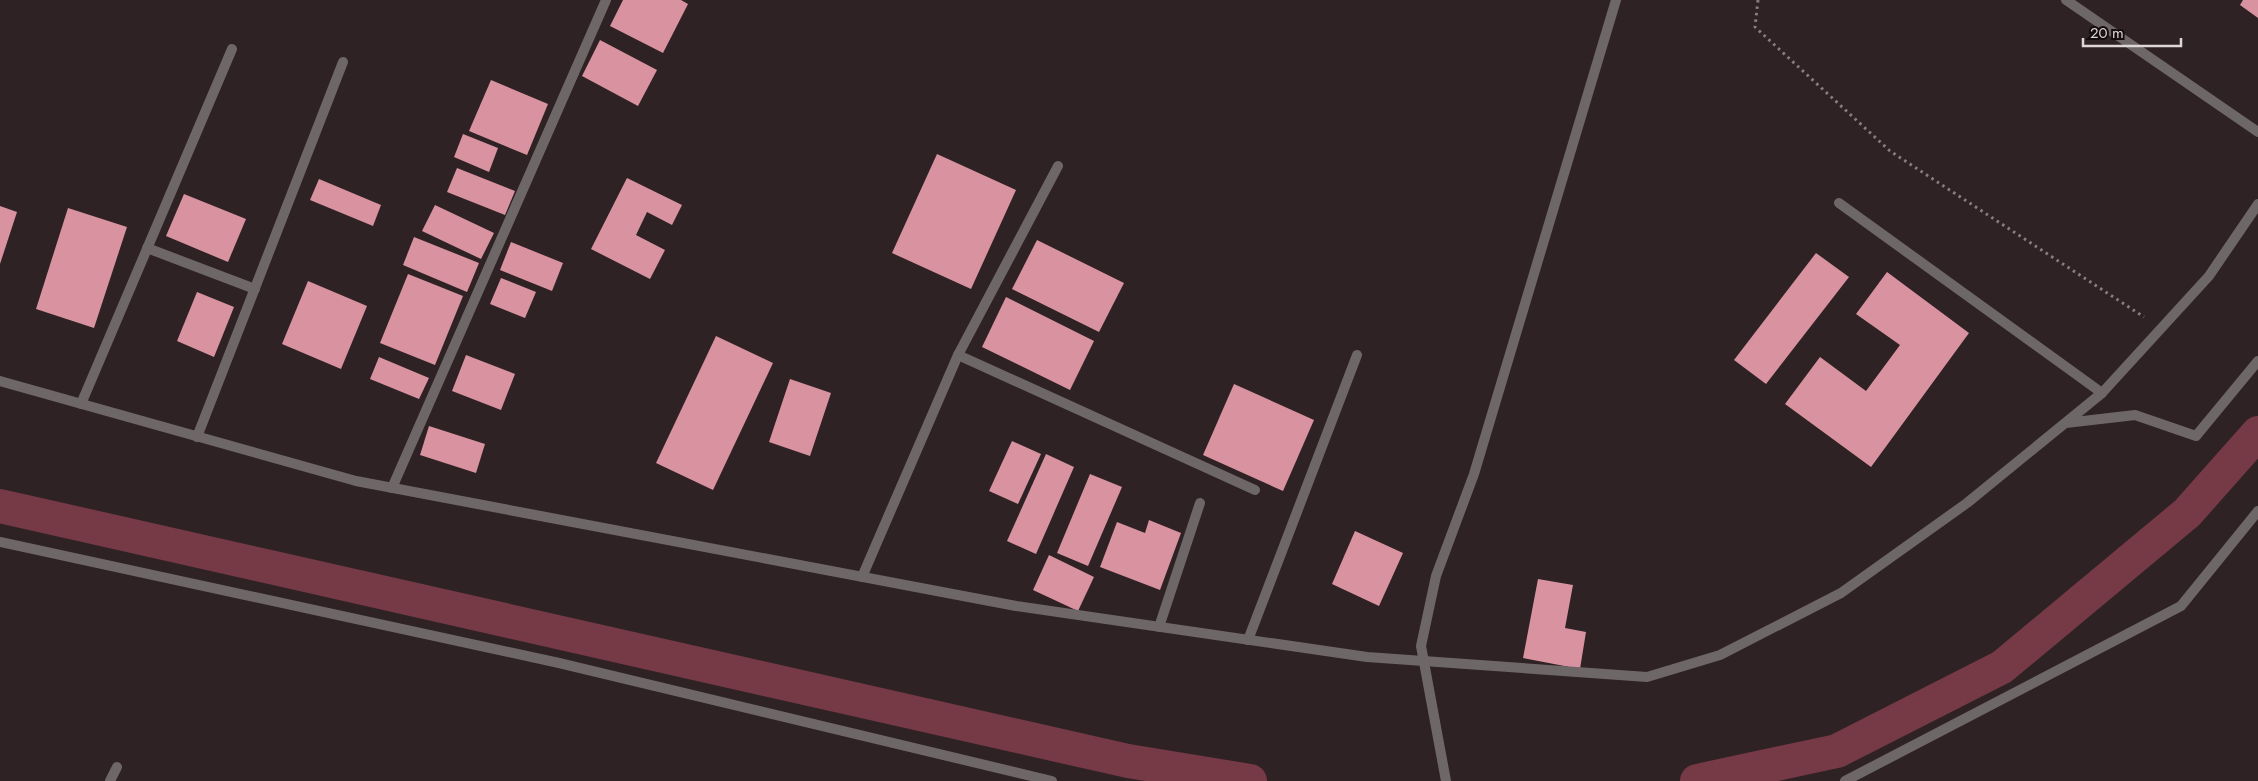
<svg xmlns="http://www.w3.org/2000/svg" width="2258" height="781" viewBox="0 0 2258 781" font-family="Jost,sans-serif">
<style>
.lines{fill:none;stroke-linecap:round;stroke-linejoin:round}
.canal{stroke:#763a47;stroke-width:34}
.building{fill:#d993a0}
.path{stroke:#887d7f;stroke-width:3;stroke-dasharray:2.5 4;stroke-linecap:butt}
.service{stroke:#6e6768;stroke-width:10}
.minor{stroke:#6e6768;stroke-width:10}
.service-bridge{stroke:#6e6768;stroke-width:10}
</style>
<rect width="100%" height="100%" fill="#2f2224"/>
<g class="lines">
<g class="canal">
<polyline points="0,506 1128,761 1250,781"/>
<polyline points="1697,781 1837,751 2002,667 2187,513 2258,433"/>
</g>
</g>
<g class="building">
<polygon points="623,0 681,0 688,4 663,53 610,26"/>
<polygon points="2243,0 2258,0 2258,18 2240,5"/>
<polygon points="600,40 657,70 638,106 582,76"/>
<polygon points="491,80 548,104 527,155 469,131"/>
<polygon points="463,134 498,148 489,172 454,157"/>
<polygon points="937,154 1016,190 971,289 892,253"/>
<polygon points="457,168 515,191 505,215 447,192"/>
<polygon points="627,178 682,205 672,225 647,212 636,235 665,250 650,279 591,249"/>
<polygon points="319,179 381,205 373,226 310,200"/>
<polygon points="184,194 246,219 228,262 166,236"/>
<polygon points="435,205 494,233 481,259 422,231"/>
<polygon points="0,206 17,212 0,264"/>
<polygon points="68,208 127,227 94,328 36,309"/>
<polygon points="414,237 479,263 467,292 403,265"/>
<polygon points="1037,240 1124,283 1099,332 1012,289"/>
<polygon points="511,242 563,263 552,291 500,270"/>
<polygon points="1816,253 1849,277 1766,384 1734,360"/>
<polygon points="1887,272 1969,333 1871,467 1785,404 1820,357 1866,391 1900,345 1856,314"/>
<polygon points="408,274 463,296 435,365 380,343"/>
<polygon points="501,278 536,292 525,318 490,304"/>
<polygon points="308,281 367,306 341,369 282,344"/>
<polygon points="197,292 234,307 214,357 177,341"/>
<polygon points="1006,297 1094,341 1070,390 982,347"/>
<polygon points="716,336 773,363 713,490 656,463"/>
<polygon points="466,355 515,374 501,410 452,391"/>
<polygon points="379,357 429,378 419,399 370,379"/>
<polygon points="790,379 831,393 810,456 769,442"/>
<polygon points="1234,384 1314,420 1283,491 1203,455"/>
<polygon points="429,426 485,444 476,473 420,455"/>
<polygon points="1012,441 1041,454 1018,504 989,491"/>
<polygon points="1046,454 1074,467 1036,554 1007,541"/>
<polygon points="1090,474 1122,487 1088,566 1057,553"/>
<polygon points="1149,520 1181,533 1160,590 1100,567 1117,522 1145,533"/>
<polygon points="1355,531 1403,553 1379,606 1332,584"/>
<polygon points="1049,555 1094,577 1078,611 1033,590"/>
<polygon points="1538,579 1573,585 1565,628 1586,632 1580,669 1523,658"/>
</g>
<g class="lines">
<polyline class="path" points="1758,0 1755,27 1890,151 2144,317"/>
<polyline class="service" points="2066,423 2135,415 2196,436 2258,361"/>
<g class="minor">
<polyline points="2066,0 2258,132"/>
<polyline points="1839,203 2102,393"/>
<polyline points="147,248 255,289"/>
<polyline points="958,355 1255,490"/>
<polyline points="0,381 356,481 1016,606 1367,657 1647,677 1720,655 1841,593 1967,503 2102,393 2209,276 2258,204"/>
<polyline points="81,404 232,49"/>
<polyline points="197,437 343,62"/>
<polyline points="392,488 606,0"/>
<polyline points="0,542 559,663 1052,781"/>
<polyline points="862,577 958,355 1058,166"/>
<polyline points="1159,627 1200,503"/>
<polyline points="1248,640 1357,355"/>
<polyline points="110,781 117,767"/>
<polyline points="1845,781 2181,606 2258,511"/>
</g>
<polyline class="service-bridge" points="1446,781 1421,646 1436,576 1474,474 1616,0"/>
</g>
<path d="M2083 38v8h98v-8" fill="none" stroke="#dfd6d8" stroke-width="2.5"/>
<text x="2090" y="38" font-size="15" fill="#dfd6d8" stroke="#130d0e" stroke-width="4" paint-order="stroke">20 m</text>
</svg>
